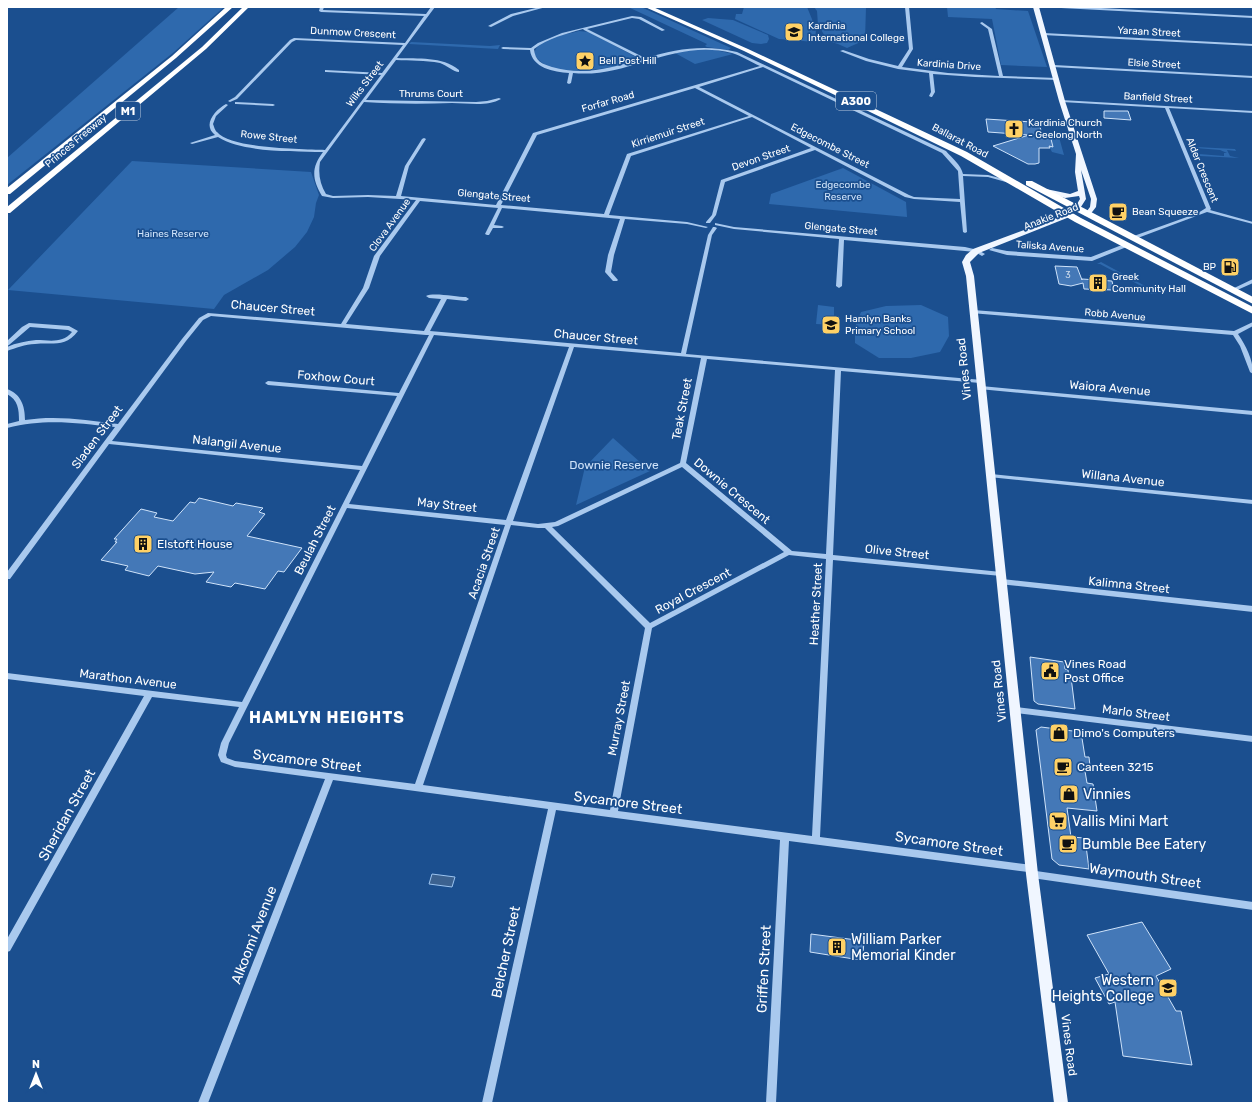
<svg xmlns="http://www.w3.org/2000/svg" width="1260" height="1110" viewBox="0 0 1260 1110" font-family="Rubik,sans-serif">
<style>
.green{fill:#2e69ad}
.water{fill:#3c6290;stroke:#9cc4f0}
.building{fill:#4478b7;stroke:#cfe3fa}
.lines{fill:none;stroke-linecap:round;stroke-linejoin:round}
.minor{fill:#a9c9ee;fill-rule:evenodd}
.major{fill:#f0f6ff;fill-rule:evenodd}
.highway{fill:#fff;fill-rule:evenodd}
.labels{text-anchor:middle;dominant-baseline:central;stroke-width:3.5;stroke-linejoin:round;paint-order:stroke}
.far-number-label{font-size:9px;fill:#d0dded}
.far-poi-label{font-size:10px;fill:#fff;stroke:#1b4f8f;text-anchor:start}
.far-street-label{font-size:10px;fill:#fff;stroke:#1b4f8f}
.far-park-label{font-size:10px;fill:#cfe3fa;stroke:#1b4f8f}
.shield{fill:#1b4f8f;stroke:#bbcadd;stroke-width:1}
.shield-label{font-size:11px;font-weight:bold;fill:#fff}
.street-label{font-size:12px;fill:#fff;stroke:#1b4f8f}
.park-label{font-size:12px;fill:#cfe3fa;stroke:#1b4f8f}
.poi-label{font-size:12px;fill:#fff;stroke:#1b4f8f;text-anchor:start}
.near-street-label{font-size:14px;fill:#fff;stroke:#1b4f8f}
.near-poi-label{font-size:14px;fill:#fff;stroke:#1b4f8f;text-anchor:start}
.district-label{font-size:16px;font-weight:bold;letter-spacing:1px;fill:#fff;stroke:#1b4f8f}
</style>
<rect width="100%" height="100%" fill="#1b4f8f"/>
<g class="green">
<polygon points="179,7 224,7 174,52 7,185 7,158"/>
<polygon points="628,7 641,7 731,48 728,50 707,47 705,46 707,44"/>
<polygon points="744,7 807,7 816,29 815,42 779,39 735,19 736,14 742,14"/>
<polygon points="814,7 866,7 865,40 847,48 838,44 828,41 818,25 817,11"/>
<polygon points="947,7 995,7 996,9 1028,11 1047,67 1001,65 992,19 948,17"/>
<polygon points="708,18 733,20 768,35 769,39 767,43 761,44 752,43 702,20"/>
<path d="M579 31 589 32 636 57 639 59V61C613 67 551 83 534 54 538 37 565 35 579 31Z"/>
<polygon points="411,42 490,46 500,45 498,49 409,44"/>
<polygon points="692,50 715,50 733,54 695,64 675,53"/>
<polygon points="1050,135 1059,137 1064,155 1052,152 1049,146 1053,146"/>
<polygon points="1196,147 1235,149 1236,151 1227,150 1230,156 1239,158 1200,156 1199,154 1224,156 1224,153 1227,153 1220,150 1196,148"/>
<polygon points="132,161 311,172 319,195 316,203 314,217 307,232 295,247 268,270 224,295 214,309 8,290"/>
<polygon points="843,168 906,202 907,217 769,204 771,194"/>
<polygon points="1101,262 1158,293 1155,294 1115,291 1121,288 1126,291 1131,289 1137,292 1150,292 1149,291 1143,290 1145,288 1100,264 1097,264"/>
<polygon points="818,305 834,307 834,325 816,324"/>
<polygon points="921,305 948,317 949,336 940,352 911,358 879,358 855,343 855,327 861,312 886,306"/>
<polygon points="613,438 650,471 576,505 585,467"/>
</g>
<polygon class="water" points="432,874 455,877 452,887 429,884"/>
<g class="building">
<polygon points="1104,111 1128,111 1131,120 1104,118"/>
<polygon points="986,119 1032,122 1033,126 1040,127 1042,134 1050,135 1053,147 1049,146 1050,148 1039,148 1039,163 1035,164 1028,164 993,146 1029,135 988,132"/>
<polygon points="1055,266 1077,267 1082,280 1082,279 1112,281 1114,290 1084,289 1083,283 1071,286 1059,284"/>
<polygon points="199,498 233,506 236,503 263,508 259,512 265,514 247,536 302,548 284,572 278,571 265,589 235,583 231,587 206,582 214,572 195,574 158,566 149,576 125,570 128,566 101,560 117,542 115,542 117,539 114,539 141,509 157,513 154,517 173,521 190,502 195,503"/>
<polygon points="1030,657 1064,662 1065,669 1068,670 1069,677 1071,677 1075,709 1038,704 1034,701"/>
<polygon points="1041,727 1081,732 1085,757 1089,757 1090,766 1084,765 1087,783 1093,784 1097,811 1067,808 1071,837 1085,838 1089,869 1059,865 1052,859 1036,730"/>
<polygon points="1142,922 1171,969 1156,976 1176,1011 1181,1011 1192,1065 1123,1056 1115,1002 1109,1004 1095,978 1109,974 1087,935"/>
<polygon points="811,934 864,941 863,954 859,954 859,959 854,959 810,952"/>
</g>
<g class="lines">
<g class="minor">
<path d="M320 7H324L323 10 426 14 431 7H435L397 58C418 59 442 56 459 70V72C454 72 446 65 440 63 425 60 410 61 396 60L366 100 476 102 487 101 499 98 501 99C487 107 468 103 452 103 423 104 394 104 364 102L320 162C318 174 320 184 326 194L333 196 368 195 396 196 405 166 422 139 424 138 426 139 409 166 401 196 496 205 533 133 760 66C751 62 742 56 732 53 675 38 627 79 573 73L571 83 569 84 567 83 569 73C554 72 532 68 530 50L503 49 501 48 503 47 531 48 538 43 562 33 632 16 641 17 665 30 662 31 639 19 632 18 587 29 645 58C677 49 704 44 737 52L946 151C952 158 961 165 963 174L988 175 1015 182V184H1013L988 177 963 176 967 232 965 233 963 232 960 202 914 199 905 197 815 150 725 182 716 215 710 223H706V222L712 215 721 180 811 148 752 117 631 156 609 215 687 222 708 227 706 228 687 224 625 219 614 255 611 272 618 280 617 281H613L605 272 608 255 620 219 502 208 494 225 502 226 504 227 502 228H493L489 235H487L485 234 498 208 420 201 380 256 369 288 346 324 424 331 441 299 429 298 426 296C433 292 457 297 466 297L469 299 466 301 447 299 430 331 681 353 708 235 713 227H715L717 228 712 235 686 354 982 380V382L980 383 841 371 833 555 1001 572 1005 574 1001 576 833 560 820 837 1032 865 1035 866 1036 869V871L1253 902V910L1032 878 1029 877 1027 874 1028 872 789 841 776 1103H766L780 840 556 810 492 1103H482L548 809 333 780 208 1103H198L325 779 235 767 221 762 218 755 221 743 239 707 152 697 10 951 7 952V939L144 696 7 679V673L242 702 360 470 109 444 10 579H7V572L115 427C76 423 46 418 7 428V424L19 421C19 409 18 400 7 394V389C21 394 25 406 25 420 56 415 87 420 118 424L182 339 199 318 208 313 341 324 363 288 374 256 416 200 368 197 333 198 322 196C312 179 311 168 323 152 293 151 244 153 218 137L192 144 190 143 215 135C202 125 215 110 226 104L228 105 216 116 213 124C214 126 215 131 217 132 231 149 303 149 325 150L381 75 326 72H325V70L382 73 403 45 296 40 292 42 237 99 230 102 228 101 235 97 290 40 294 38 405 43 424 16 321 12 319 11ZM583 29 584 30 641 59C612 68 583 76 552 67 542 64 535 61 534 49 548 38 566 34 583 29ZM763 67 942 153 958 171 960 199 914 197 909 195 699 87ZM695 88 749 116 627 154 604 214 501 205 537 135ZM211 316 426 335H429L399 393 268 381 265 383 268 385 397 396 362 466 112 441 186 341 203 320ZM434 335 569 347 506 520 349 504ZM574 347 701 358 680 463 555 522 538 524 513 521ZM707 359 835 370 826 554 792 551 686 463ZM682 467 784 552 650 623 552 527 558 526ZM347 508 505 525 415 784 235 761 227 758 226 755 229 743ZM511 525 538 528H545L645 628 610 810 423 785ZM789 555 826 559 812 836 618 811 652 628Z"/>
<polygon points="540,7 546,7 513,16 491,27 488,26 511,14"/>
<polygon points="905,7 909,7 913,49 902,67 948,73 999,76 988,29 981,24 980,23 982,22 992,29 1003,76 1057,78 1059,79 1057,80 975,77 933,74 935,92 932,97 931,97 929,96 931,92 929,73 898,69 866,61 840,51 843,50 869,59 898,66 909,49"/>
<polygon points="1059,7 1082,7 1253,16 1253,18 1061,8"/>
<polygon points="1250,7 1253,7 1253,9"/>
<polygon points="1044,33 1253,44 1253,46 1043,35 1042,34"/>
<polygon points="1054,65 1253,76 1253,78 1053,67 1052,66"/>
<polygon points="1061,100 1253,111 1253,113 1169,108 1211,209 1210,210 1253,222 1253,224 1207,212 1135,239 1131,239 1131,237 1198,213 1206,208 1165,108 1062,102 1061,102"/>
<polygon points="235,102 273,104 275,105 273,106 236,104 235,104"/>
<polygon points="715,223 734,227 965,247 978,250 985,254 982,256 975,252 965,251 844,240 842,286 839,288 836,286 839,239 734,229 715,225"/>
<polygon points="1127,243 1130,245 1129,246 1092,261 1007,255 989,250 992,248 1007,251 1091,257"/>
<polygon points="1253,279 1253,283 1235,291 1233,292 1230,290"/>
<path d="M973 310 1234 331 1253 322V326L1238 334C1246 346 1253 359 1253 374L1250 372 1240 346 1233 335 971 313 970 312Z"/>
<path d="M29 323 69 326 78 331C65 348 53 342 35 344 25 344 16 348 7 351V347C16 343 26 341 36 340 49 340 62 344 72 332L68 330 30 327 9 345 7 346V341L22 327Z"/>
<polygon points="981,386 1253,411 1253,415 979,389 979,387"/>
<polygon points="991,474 1253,500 1253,504 989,477 988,476"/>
<polygon points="1002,579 1253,606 1253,612 999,584 998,582 999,580"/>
<polygon points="1016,707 1253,736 1253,742 1016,713 1013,712 1012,710 1013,708"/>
</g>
<g class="major">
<polygon points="1033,7 1039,7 1065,101 1097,199 1096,207 1089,216 1084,215 1090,207 1091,199 1081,170 1086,199 1079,210 1074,209 1080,199 1079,196 1065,198 1043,191 1046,189 1070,194 1078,191 1075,172 1076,154 1059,101"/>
<polygon points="1070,213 1073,215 1072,216 979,253 970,262 974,276 1038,874 1068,1103 1054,1103 1026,874 966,276 962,262 966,255 973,249"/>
</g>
<g class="highway">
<polygon points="226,7 233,7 176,58 10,194 7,194 7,188 172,56"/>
<polygon points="243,7 249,7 206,49 10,213 7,213 7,207 202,47"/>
<polygon points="645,7 653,7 748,49 967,152 1081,218 1253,307 1253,314 1075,222 961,156 744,51"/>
<polygon points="1026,181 1032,181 1253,297 1253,304 1026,185"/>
</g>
</g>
<defs>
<g id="school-square" transform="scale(1)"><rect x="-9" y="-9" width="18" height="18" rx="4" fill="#ffd166" stroke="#1b4f8f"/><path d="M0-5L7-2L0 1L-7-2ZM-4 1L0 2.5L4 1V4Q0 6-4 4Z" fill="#111"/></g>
<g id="sight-square" transform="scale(1)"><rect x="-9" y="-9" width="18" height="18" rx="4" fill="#ffd166" stroke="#1b4f8f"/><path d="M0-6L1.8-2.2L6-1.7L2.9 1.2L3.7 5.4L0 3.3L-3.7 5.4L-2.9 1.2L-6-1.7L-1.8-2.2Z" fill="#111"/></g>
<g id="church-square" transform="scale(1)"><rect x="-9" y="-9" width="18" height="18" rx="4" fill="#ffd166" stroke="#1b4f8f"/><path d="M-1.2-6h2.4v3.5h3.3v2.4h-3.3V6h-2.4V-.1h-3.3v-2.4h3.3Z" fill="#111"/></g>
<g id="cafe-square" transform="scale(1)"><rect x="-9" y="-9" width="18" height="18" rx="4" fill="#ffd166" stroke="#1b4f8f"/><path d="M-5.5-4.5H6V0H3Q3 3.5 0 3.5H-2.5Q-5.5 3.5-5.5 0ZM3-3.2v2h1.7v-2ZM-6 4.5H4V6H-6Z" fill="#111"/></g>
<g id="fuel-square" transform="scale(1)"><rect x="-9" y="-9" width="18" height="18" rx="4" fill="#ffd166" stroke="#1b4f8f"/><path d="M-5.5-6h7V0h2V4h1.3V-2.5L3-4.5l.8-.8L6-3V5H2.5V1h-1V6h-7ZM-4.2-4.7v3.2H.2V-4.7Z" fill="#111"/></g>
<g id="building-square" transform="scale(1)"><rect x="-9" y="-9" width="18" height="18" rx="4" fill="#ffd166" stroke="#1b4f8f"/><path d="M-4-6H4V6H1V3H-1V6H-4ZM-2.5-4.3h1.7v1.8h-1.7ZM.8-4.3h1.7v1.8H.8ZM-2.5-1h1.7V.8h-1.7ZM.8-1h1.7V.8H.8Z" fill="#111"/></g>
<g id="civic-square" transform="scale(1)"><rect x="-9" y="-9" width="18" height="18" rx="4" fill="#ffd166" stroke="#1b4f8f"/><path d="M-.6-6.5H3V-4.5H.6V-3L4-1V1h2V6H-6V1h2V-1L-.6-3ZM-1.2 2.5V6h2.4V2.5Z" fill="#111"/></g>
<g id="shop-square" transform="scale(1)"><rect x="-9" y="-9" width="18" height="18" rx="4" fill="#ffd166" stroke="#1b4f8f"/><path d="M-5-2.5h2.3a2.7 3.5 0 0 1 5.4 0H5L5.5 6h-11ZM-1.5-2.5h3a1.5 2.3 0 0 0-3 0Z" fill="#111"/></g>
<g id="supermarket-square" transform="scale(1)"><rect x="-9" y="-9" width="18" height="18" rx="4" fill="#ffd166" stroke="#1b4f8f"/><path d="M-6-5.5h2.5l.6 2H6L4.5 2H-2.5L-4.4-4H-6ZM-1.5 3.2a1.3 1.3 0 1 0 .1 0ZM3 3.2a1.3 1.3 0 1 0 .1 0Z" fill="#111"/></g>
</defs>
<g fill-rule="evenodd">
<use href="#school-square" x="794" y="32"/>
<use href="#sight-square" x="585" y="61"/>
<use href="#church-square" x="1014" y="129"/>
<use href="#cafe-square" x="1118" y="212"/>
<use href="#fuel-square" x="1230" y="267"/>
<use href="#building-square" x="1098" y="283"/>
<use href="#school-square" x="831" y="325"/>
<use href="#building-square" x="143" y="544"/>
<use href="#civic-square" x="1050" y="671"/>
<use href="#shop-square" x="1059" y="733"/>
<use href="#cafe-square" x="1063" y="767"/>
<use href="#shop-square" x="1069" y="794"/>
<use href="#supermarket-square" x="1058" y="821"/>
<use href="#cafe-square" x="1068" y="844"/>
<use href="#building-square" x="837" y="947"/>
<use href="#school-square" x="1168" y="988"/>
</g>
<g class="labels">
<g class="far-number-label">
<text x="1068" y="275">3</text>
</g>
<g class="far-poi-label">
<text x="808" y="26">Kardinia<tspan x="808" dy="12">International College</tspan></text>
<text x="599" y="61">Bell Post Hill</text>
<text x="1028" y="123">Kardinia Church<tspan x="1028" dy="12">- Geelong North</tspan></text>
<text x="1132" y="212">Bean Squeeze</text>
<text x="1216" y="267" text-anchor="end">BP</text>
<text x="1112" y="277">Greek<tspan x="1112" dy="12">Community Hall</tspan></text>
<text x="845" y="319">Hamlyn Banks<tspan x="845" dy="12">Primary School</tspan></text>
</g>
<g class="far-street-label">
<text transform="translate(1149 32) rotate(3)">Yaraan Street</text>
<text transform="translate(353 33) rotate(3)">Dunmow Crescent</text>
<text transform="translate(1154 64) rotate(3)">Elsie Street</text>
<text transform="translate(949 65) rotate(4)">Kardinia Drive</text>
<text transform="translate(365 84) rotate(-53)">Wilks Street</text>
<text x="431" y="94">Thrums Court</text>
<text transform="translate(1158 98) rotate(3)">Banfield Street</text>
<text transform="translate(608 102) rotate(-16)">Forfar Road</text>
<text transform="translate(668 133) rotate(-18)">Kirriemuir Street</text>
<text transform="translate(269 137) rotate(6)">Rowe Street</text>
<text transform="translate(76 141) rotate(-40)">Princes Freeway</text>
<text transform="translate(960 141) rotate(28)">Ballarat Road</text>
<text transform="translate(830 146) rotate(27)">Edgecombe Street</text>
<text transform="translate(761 158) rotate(-19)">Devon Street</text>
<text transform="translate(1202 170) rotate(68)">Alder Crescent</text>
<text transform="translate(494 196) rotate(5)">Glengate Street</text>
<text transform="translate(1051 217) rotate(-21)">Anakie Road</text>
<text transform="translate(390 225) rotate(-54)">Clova Avenue</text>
<text transform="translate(841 229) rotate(5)">Glengate Street</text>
<text transform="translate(1050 247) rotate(4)">Taliska Avenue</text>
<text transform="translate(1115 315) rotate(5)">Robb Avenue</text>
</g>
<g class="far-park-label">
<text x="843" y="185">Edgecombe<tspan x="843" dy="12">Reserve</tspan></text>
<text x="173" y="234">Haines Reserve</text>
</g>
<g class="shield">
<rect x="836" y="92" width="40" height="18" rx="3"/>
<rect x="116" y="102" width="24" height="18" rx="3"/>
</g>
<g class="shield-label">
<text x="856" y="101">A300</text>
<text x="128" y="111">M1</text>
</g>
<g class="street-label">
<text transform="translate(273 308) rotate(5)">Chaucer Street</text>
<text transform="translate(596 337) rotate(5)">Chaucer Street</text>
<text transform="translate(964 369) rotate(-96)">Vines Road</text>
<text transform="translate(336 378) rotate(5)">Foxhow Court</text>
<text transform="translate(1110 388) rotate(5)">Waiora Avenue</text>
<text transform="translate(682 409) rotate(-79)">Teak Street</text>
<text transform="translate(97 437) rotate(-53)">Sladen Street</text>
<text transform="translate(237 444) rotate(6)">Nalangil Avenue</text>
<text transform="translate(1123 478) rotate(6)">Willana Avenue</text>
<text transform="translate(732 491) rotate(40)">Downie Crescent</text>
<text transform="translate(447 505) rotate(6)">May Street</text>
<text transform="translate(315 540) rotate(-63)">Beulah Street</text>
<text transform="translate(897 552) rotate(6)">Olive Street</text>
<text transform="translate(484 563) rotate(-71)">Acacia Street</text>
<text transform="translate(1129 585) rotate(6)">Kalimna Street</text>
<text transform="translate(693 591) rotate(-28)">Royal Crescent</text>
<text transform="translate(816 604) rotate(-87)">Heather Street</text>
<text transform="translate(128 679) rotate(7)">Marathon Avenue</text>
<text transform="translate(999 691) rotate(-96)">Vines Road</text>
<text transform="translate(1136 713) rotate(7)">Marlo Street</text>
<text transform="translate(619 718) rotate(-79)">Murray Street</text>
<text transform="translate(1069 1045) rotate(83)">Vines Road</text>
</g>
<g class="park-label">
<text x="614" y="465">Downie Reserve</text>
</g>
<g class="poi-label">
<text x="157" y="544">Elstoft House</text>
<text x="1064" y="664">Vines Road<tspan x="1064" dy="14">Post Office</tspan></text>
<text x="1073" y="733">Dimo's Computers</text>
<text x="1077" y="767">Canteen 3215</text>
</g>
<g class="near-street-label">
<text transform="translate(307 761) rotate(7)">Sycamore Street</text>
<text transform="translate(628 803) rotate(7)">Sycamore Street</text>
<text transform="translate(67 815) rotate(-61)">Sheridan Street</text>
<text transform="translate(949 844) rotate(8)">Sycamore Street</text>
<text transform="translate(1145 876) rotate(8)">Waymouth Street</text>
<text transform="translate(254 935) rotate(-69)">Alkoomi Avenue</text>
<text transform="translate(506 952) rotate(-78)">Belcher Street</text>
<text transform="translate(764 969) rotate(-87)">Griffen Street</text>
</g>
<g class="near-poi-label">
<text x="1083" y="794">Vinnies</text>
<text x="1072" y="821">Vallis Mini Mart</text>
<text x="1082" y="844">Bumble Bee Eatery</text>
<text x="851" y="939">William Parker<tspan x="851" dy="16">Memorial Kinder</tspan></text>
<text x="1154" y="980" text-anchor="end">Western<tspan x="1154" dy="16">Heights College</tspan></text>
</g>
<g class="district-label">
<text x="327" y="717">HAMLYN HEIGHTS</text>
</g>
</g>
<rect width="1260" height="1110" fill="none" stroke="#ffffff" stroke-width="16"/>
<g transform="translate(36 1074)" stroke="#1b4f8f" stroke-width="3" paint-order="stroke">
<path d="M0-3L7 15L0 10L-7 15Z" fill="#ffffff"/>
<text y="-6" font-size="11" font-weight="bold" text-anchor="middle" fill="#ffffff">N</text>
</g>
</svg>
